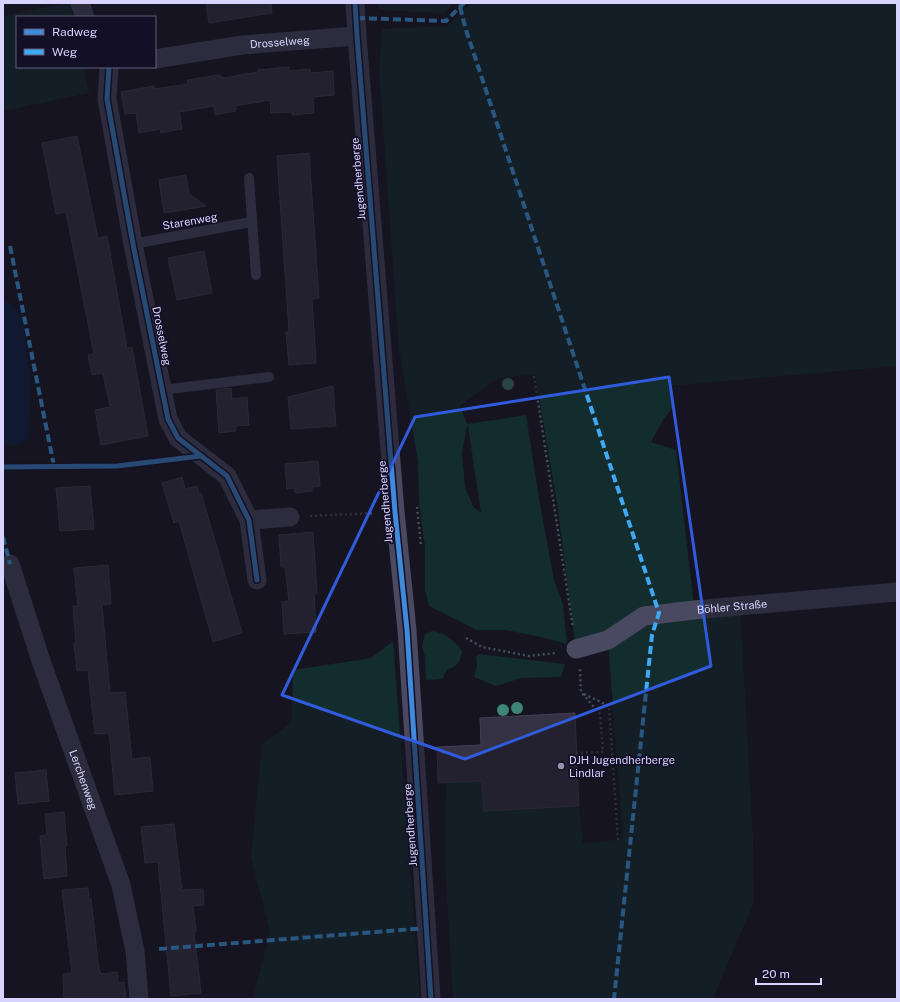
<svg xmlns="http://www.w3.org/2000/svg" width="900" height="1002" viewBox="0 0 900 1002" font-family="'Public Sans',sans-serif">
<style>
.green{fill:#132c2d;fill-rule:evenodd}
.water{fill:#0d2144}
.building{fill:#343243;stroke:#433f54}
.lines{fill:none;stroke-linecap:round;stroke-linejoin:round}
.path{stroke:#44505f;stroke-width:2.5;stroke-dasharray:2 3;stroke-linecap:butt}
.lane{stroke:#4a4962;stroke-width:10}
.street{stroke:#4a4962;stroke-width:19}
.quiet{stroke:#3fa9f5;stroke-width:4;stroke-dasharray:8 4;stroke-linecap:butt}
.cycleway-casing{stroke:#130f26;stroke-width:8}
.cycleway{stroke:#408adc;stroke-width:5}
.tree{fill:#3e8478}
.marked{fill:none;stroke:#305bdc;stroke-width:3;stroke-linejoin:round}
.poi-dot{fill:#9591b1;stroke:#130f26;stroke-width:1.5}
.labels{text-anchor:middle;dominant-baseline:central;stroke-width:3.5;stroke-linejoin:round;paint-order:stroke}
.street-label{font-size:11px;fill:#d9d4ff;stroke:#130f26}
.poi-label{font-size:11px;fill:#d9d4ff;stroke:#130f26;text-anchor:start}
</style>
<rect width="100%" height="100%" fill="#161421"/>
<g class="green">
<polygon points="67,3 70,3 73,17 17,17 17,67 84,67 89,93 3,111 3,16"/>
<polygon points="378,3 453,3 445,13 379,10"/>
<path d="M471 3H897V366L668 386 673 407 663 420 651 442 676 450 694 605H740L753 841 754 901 713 999H453L445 862 446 782 482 781 484 811 579 806 583 844 623 839 608 640 576 649 557 503 535 374 505 377 493 381 460 406 467 424 526 415 540 504 554 580 563 604 567 644 541 637 506 630H477L429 606 425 590V547L419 502 418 461 399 349 379 70 382 29 448 26ZM467 426H468L481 513 473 506 465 487 462 453Z"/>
<path d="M432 631C446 633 454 640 462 651 461 662 457 666 447 670L442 679 426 680 425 656 422 647 425 634Z"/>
<polygon points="393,641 420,999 253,999 270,932 251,857 262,745 292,722 293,670 371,658"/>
<polygon points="478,654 565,664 561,677 521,678 496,686 474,677 477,666 476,657"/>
</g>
<polygon class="water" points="3,300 12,305 22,315 30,377 28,440 16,445 3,445"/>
<g class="building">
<polygon points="206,3 271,3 272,13 209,23"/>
<polygon points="289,67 289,71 310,69 311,73 333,71 334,95 313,97 314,113 292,115 292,112 271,113 270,100 235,106 236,111 215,115 214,106 179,112 182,129 161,133 160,129 139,133 136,113 125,114 121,92 154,86 154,89 188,84 187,80 219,75 223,78 258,72 258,70"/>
<polygon points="77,136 98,238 107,236 127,348 132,347 148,436 101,445 95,410 110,407 103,373 92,375 88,355 94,354 66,212 56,214 42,143"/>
<polygon points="309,153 319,298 312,299 316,363 289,365 286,332 289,332 277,156"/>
<polygon points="186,175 189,194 206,206 164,213 159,180"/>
<polygon points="204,251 212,293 177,300 168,258"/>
<polygon points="333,386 336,426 291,429 288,397"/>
<polygon points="231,388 232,399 247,397 249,425 235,426 236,431 219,433 216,390"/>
<polygon points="318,461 320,486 312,487 312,491 295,493 295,488 287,489 285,464"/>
<polygon points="182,477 185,489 197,486 199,494 201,493 242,633 213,642 179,521 174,523 162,483"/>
<polygon points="90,486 94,529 60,531 56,488"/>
<polygon points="313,532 317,594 314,594 316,632 284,634 282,602 289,601 285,567 281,567 279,535"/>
<polygon points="108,565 111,604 102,605 110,693 125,692 132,759 150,757 153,791 115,795 109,733 95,734 88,670 77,671 74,643 76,643 73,606 78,606 74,568"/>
<polygon points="575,713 579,806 484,811 482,781 438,783 437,747 481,745 480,718"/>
<polygon points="46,770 49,801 18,804 15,773"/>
<polygon points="64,812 67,846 65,846 67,876 44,879 40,836 47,835 45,814"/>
<polygon points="174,824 182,890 203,889 204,905 193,906 196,932 194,932 201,993 171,996 158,862 145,863 141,827"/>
<polygon points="88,888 89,899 91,899 99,971 100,971 101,974 117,972 118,983 124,982 126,999 64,999 63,974 72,973 62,890"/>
</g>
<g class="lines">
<g class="path">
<polyline points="534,376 573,628"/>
<polyline points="417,507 421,546"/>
<polyline points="310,516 375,513"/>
<polyline points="466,638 482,647 529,656 556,653"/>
<polyline points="584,694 609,706 618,840"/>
<polyline points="576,753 603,752 600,714 581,692 580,669"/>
</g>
<g class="lane">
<polyline points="249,178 256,275"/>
<polyline points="133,244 251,222"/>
<polyline points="162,390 269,377"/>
</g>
<g class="street">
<polyline points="80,3 85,17"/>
<polyline points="355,3 357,36 395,512 407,630 431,999"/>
<path id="s1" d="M155 59 242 45 357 36"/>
<polyline points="109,67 107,99 133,244 168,419 178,438 227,476 249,520 257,580"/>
<polyline points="249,520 290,517"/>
<path id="s2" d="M10 564 41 661 121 885 135 951 139 999"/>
<path id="s3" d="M576 649 608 640 644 616 694 610 897 592"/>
</g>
<g class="quiet">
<polyline points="460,7 466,30 659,613 652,635 614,999"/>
<polyline points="357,18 446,21 464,3"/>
<polyline points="10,246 54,466"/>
<polyline points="3,537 10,564"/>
<polyline points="159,949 427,928"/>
</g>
<g class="cycleway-casing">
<g id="cycleway">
<polyline points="355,3 357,36 395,512 407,630 431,999"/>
<polyline points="109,67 107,99 133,244 168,419 178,438 227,476 249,520 257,580"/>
<polyline points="3,467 117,466 201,456"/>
</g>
</g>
<use href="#cycleway" class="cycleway"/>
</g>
<g class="tree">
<circle cx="508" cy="384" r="6"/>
<circle cx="517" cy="708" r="6"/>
<circle cx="503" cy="710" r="6"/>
</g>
<path d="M0 0H900V1002H0ZM669 377 711 666 465 759 282 695 415 417Z" fill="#161421" fill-opacity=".55" fill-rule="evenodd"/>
<path class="marked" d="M669 377 711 666 465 759 282 695 415 417Z"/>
<circle class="poi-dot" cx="561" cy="766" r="4"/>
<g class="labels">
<g class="street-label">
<text stroke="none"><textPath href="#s1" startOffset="126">Drosselweg</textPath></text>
<text transform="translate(358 179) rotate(-95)">Jugendherberge</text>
<text transform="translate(190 221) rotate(-10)">Starenweg</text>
<text transform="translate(162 336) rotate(79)">Drosselweg</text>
<text transform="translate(385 502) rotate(-95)">Jugendherberge</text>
<text stroke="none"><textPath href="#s3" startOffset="165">Böhler Straße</textPath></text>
<text stroke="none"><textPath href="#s2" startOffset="228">Lerchenweg</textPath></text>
<text transform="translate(410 825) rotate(-94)">Jugendherberge</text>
</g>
<g class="poi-label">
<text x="569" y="760">DJH Jugendherberge<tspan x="569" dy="13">Lindlar</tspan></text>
</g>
</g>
<rect width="900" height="1002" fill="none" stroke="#d9d4ff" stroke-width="8"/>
<rect x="16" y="16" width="140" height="52" fill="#130f26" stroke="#625e7d"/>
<rect x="24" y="29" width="20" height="6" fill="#408adc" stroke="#625e7d"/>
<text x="52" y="36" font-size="12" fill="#d9d4ff">Radweg</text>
<rect x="24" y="49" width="20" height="6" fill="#3fa9f5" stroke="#625e7d"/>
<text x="52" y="56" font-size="12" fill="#d9d4ff">Weg</text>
<path d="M756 978v6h65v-6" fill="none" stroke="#d9d4ff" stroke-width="2"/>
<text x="762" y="978" font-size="12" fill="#d9d4ff" stroke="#130f26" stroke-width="3" paint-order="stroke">20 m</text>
</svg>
